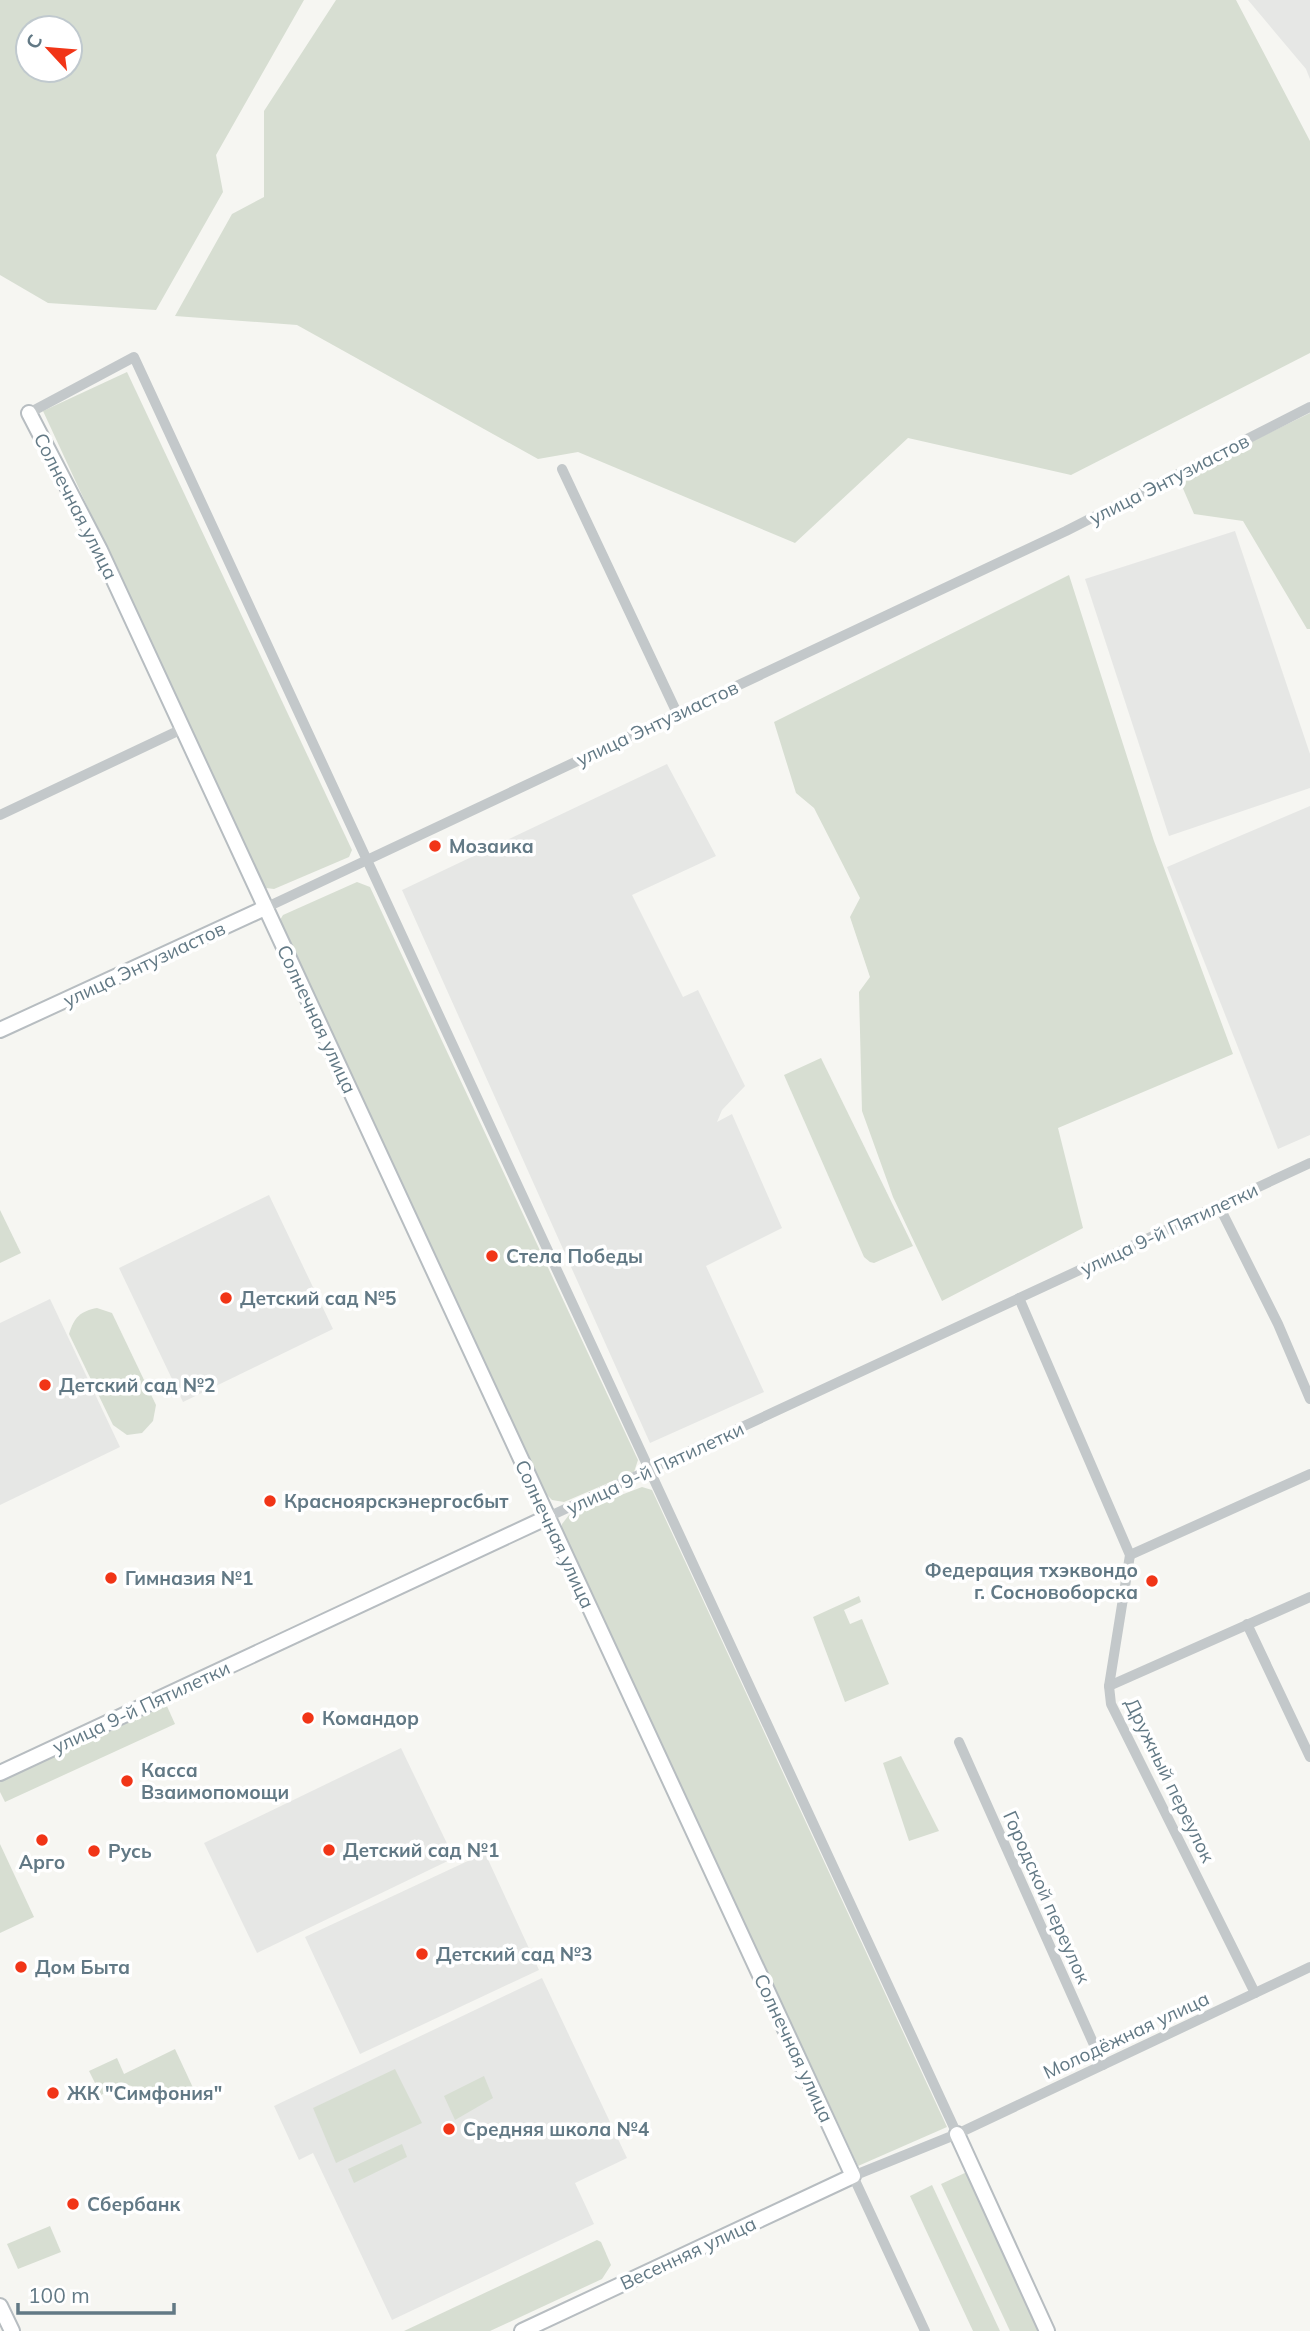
<svg xmlns="http://www.w3.org/2000/svg" width="1310" height="2331" viewBox="0 0 1310 2331" font-family="Mulish,sans-serif">
<style>
.built{fill:#e6e7e5}
.green{fill:#d7ded2;fill-rule:evenodd}
.lines{fill:none;stroke-linecap:round;stroke-linejoin:round}
.secondary-casing{stroke:#b7bdc1;stroke-width:18}
.street{stroke:#c3c8ca;stroke-width:10}
.secondary{stroke:#fff;stroke-width:14}
.poi-dot{fill:#f13517;stroke:#fff;stroke-width:2.5}
.labels{text-anchor:middle;dominant-baseline:central;stroke-width:7;stroke-linejoin:round;paint-order:stroke}
.street-label{font-size:19px;fill:#627985;stroke:#fff}
.poi-label{font-size:19px;font-weight:bold;fill:#627985;stroke:#fff;text-anchor:start}
</style>
<rect width="100%" height="100%" fill="#f6f6f2"/>
<g class="built">
<polygon points="1248,0 1310,0 1310,79 1306,69"/>
<polygon points="1235,531 1310,754 1310,788 1169,836 1085,579"/>
<polygon points="667,764 716,856 632,895 683,997 698,990 745,1086 722,1110 717,1122 732,1114 782,1228 706,1266 764,1392 650,1443 402,890"/>
<polygon points="1310,806 1310,1135 1278,1149 1167,867"/>
<polygon points="269,1195 333,1329 183,1402 119,1268"/>
<polygon points="50,1299 120,1447 0,1505 0,1323"/>
<polygon points="401,1748 454,1858 257,1953 204,1843"/>
<polygon points="485,1853 539,1970 360,2054 305,1937"/>
<polygon points="542,1978 627,2158 575,2183 594,2224 392,2320 313,2153 299,2160 274,2106"/>
</g>
<g class="green">
<path d="M0 0H304L216 155 223 192 156 310 48 303 0 275ZM28 28H70V70H28Z"/>
<polygon points="336,0 1236,0 1310,141 1310,353 1071,475 908,438 795,543 578,452 538,459 297,325 175,316 232,214 264,197 264,111"/>
<polygon points="127,372 352,850 349,857 274,889 266,888 261,881 43,411"/>
<polygon points="1310,413 1310,629 1307,629 1243,521 1194,514 1178,477"/>
<polygon points="1069,575 1154,841 1233,1054 1058,1128 1083,1228 942,1301 893,1197 862,1111 859,992 870,977 850,917 860,898 814,808 796,793 774,722"/>
<polygon points="357,882 370,887 638,1460 634,1472 564,1502 552,1500 545,1493 281,929 280,920 283,915"/>
<polygon points="821,1058 913,1246 874,1263 870,1262 864,1257 784,1075"/>
<polygon points="0,1210 21,1253 0,1263"/>
<path d="M97 1308 112 1313 156 1405 153 1421 142 1433 127 1435 113 1425 69 1334C74 1317 81 1311 97 1308Z"/>
<polygon points="642,1487 652,1490 947,2127 858,2166 562,1532 562,1524 569,1515"/>
<polygon points="859,1596 861,1602 844,1610 850,1624 862,1619 889,1684 845,1702 813,1617"/>
<polygon points="166,1704 175,1724 5,1802 0,1792 0,1781"/>
<polygon points="901,1756 939,1831 909,1841 883,1763"/>
<polygon points="0,1844 34,1917 0,1933"/>
<polygon points="175,2049 195,2092 180,2099 124,2084 101,2095 89,2071 117,2058 124,2074"/>
<polygon points="395,2069 422,2123 336,2163 313,2108"/>
<polygon points="484,2076 493,2098 455,2120 444,2096"/>
<polygon points="402,2144 407,2157 354,2183 348,2169"/>
<polygon points="967,2172 1041,2331 1010,2331 941,2184"/>
<polygon points="932,2185 1000,2331 973,2331 910,2196"/>
<polygon points="50,2226 61,2252 18,2269 7,2244"/>
<polygon points="597,2240 601,2242 611,2265 602,2279 490,2331 404,2331"/>
</g>
<g class="lines">
<g class="secondary-casing">
<g id="secondary">
<polyline points="29,413 100,550 853,2176 522,2331"/>
<polyline points="0,1030 265,908"/>
<polyline points="0,1773 548,1517"/>
<polyline points="957,2134 1047,2331"/>
<polyline points="0,2306 12,2331"/>
</g>
</g>
<g class="street">
<polyline points="29,413 134,357 957,2134"/>
<polyline points="562,469 677,713"/>
<polyline points="0,815 182,729"/>
<polyline points="265,908 1066,531 1310,407"/>
<polyline points="1219,1206 1278,1324 1310,1399"/>
<polyline points="1019,1298 1130,1555 1109,1686 1111,1704 1255,1993"/>
<polyline points="548,1517 1310,1163"/>
<polyline points="1130,1555 1310,1474"/>
<polyline points="1247,1624 1310,1757"/>
<polyline points="1109,1686 1310,1597"/>
<polyline points="959,1742 1103,2065"/>
<polyline points="925,2331 853,2176 957,2134 1310,1967"/>
</g>
<use href="#secondary" class="secondary"/>
</g>
<g class="poi-dot">
<circle cx="435" cy="846" r="7"/>
<circle cx="492" cy="1256" r="7"/>
<circle cx="226" cy="1298" r="7"/>
<circle cx="45" cy="1385" r="7"/>
<circle cx="270" cy="1501" r="7"/>
<circle cx="111" cy="1578" r="7"/>
<circle cx="1152" cy="1581" r="7"/>
<circle cx="308" cy="1718" r="7"/>
<circle cx="127" cy="1781" r="7"/>
<circle cx="42" cy="1840" r="7"/>
<circle cx="329" cy="1850" r="7"/>
<circle cx="94" cy="1851" r="7"/>
<circle cx="422" cy="1954" r="7"/>
<circle cx="21" cy="1967" r="7"/>
<circle cx="53" cy="2093" r="7"/>
<circle cx="449" cy="2129" r="7"/>
<circle cx="73" cy="2204" r="7"/>
</g>
<g class="labels">
<g class="street-label">
<text transform="translate(1169 479) rotate(-27)">улица Энтузиастов</text>
<text transform="translate(76 506) rotate(63)">Солнечная улица</text>
<text transform="translate(657 723) rotate(-25)">улица Энтузиастов</text>
<text transform="translate(144 964) rotate(-25)">улица Энтузиастов</text>
<text transform="translate(317 1019) rotate(65)">Солнечная улица</text>
<text transform="translate(1169 1229) rotate(-25)">улица 9-й Пятилетки</text>
<text transform="translate(655 1468) rotate(-25)">улица 9-й Пятилетки</text>
<text transform="translate(555 1534) rotate(65)">Солнечная улица</text>
<text transform="translate(141 1707) rotate(-25)">улица 9-й Пятилетки</text>
<text transform="translate(1170 1780) rotate(64)">Дружный переулок</text>
<text transform="translate(1047 1897) rotate(66)">Городской переулок</text>
<text transform="translate(1126 2035) rotate(-25)">Молодёжная улица</text>
<text transform="translate(794 2048) rotate(65)">Солнечная улица</text>
<text transform="translate(688 2253) rotate(-25)">Весенняя улица</text>
</g>
<g class="poi-label">
<text x="449" y="846">Мозаика</text>
<text x="506" y="1256">Стела Победы</text>
<text x="240" y="1298">Детский сад №5</text>
<text x="59" y="1385">Детский сад №2</text>
<text x="284" y="1501">Красноярскэнергосбыт</text>
<text x="1138" y="1570" text-anchor="end">Федерация тхэквондо<tspan x="1138" dy="22">г. Сосновоборска</tspan></text>
<text x="125" y="1578">Гимназия №1</text>
<text x="322" y="1718">Командор</text>
<text x="141" y="1770">Касса<tspan x="141" dy="22">Взаимопомощи</tspan></text>
<text x="343" y="1850">Детский сад №1</text>
<text x="108" y="1851">Русь</text>
<text x="42" y="1862" text-anchor="middle">Арго</text>
<text x="436" y="1954">Детский сад №3</text>
<text x="35" y="1967">Дом Быта</text>
<text x="67" y="2093">ЖК "Симфония"</text>
<text x="463" y="2129">Средняя школа №4</text>
<text x="87" y="2204">Сбербанк</text>
</g>
</g>
<g transform="translate(49 49) rotate(296)"><circle r="33" fill="#ffffff" stroke="#c0c9ce" stroke-width="2"/>
<path d="M0-5L12 26L0 18L-12 26Z" fill="#f13517"/>
<text y="-10" font-size="19" font-weight="bold" text-anchor="middle" fill="#627985">С</text>
</g>
<path d="M18 2303v10h156v-10" fill="none" stroke="#627985" stroke-width="3.5"/>
<text x="28" y="2303" font-size="21" fill="#627985" stroke="#ffffff" stroke-width="5" paint-order="stroke">100 m</text>
</svg>
